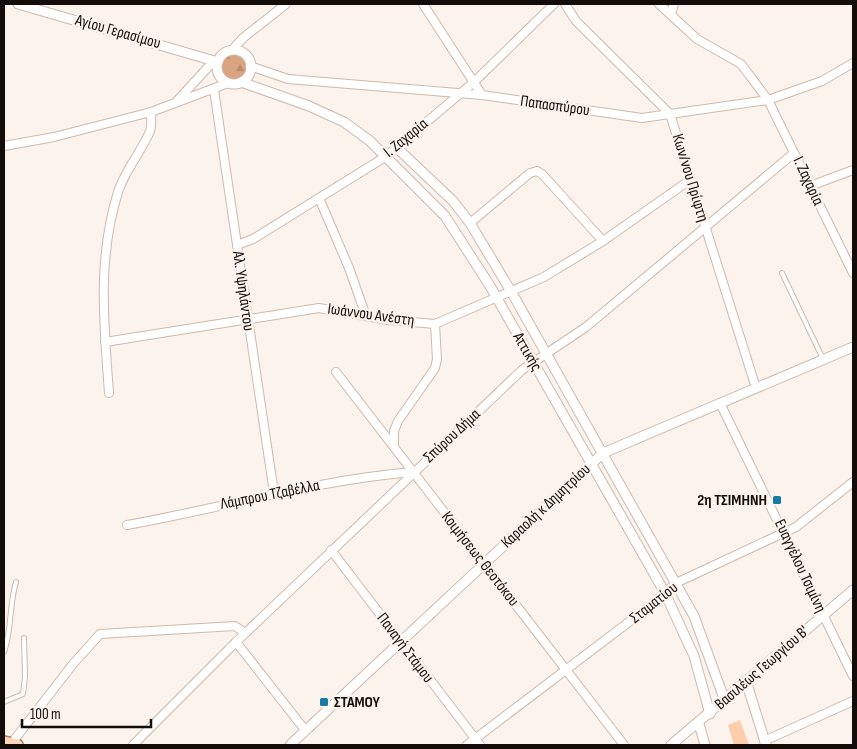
<svg xmlns="http://www.w3.org/2000/svg" width="857" height="749" viewBox="0 0 857 749" font-family="'Sofia Sans Condensed',sans-serif">
<style>
.green{fill:#fdcdae}
.forest{fill:url(#forest-firs)}
.lines{fill:none;stroke-linecap:round;stroke-linejoin:round}
.service-casing{stroke:#ceb9ab;stroke-width:6}
.minor-casing{stroke:#ceb9ab;stroke-width:10}
.tertiary-casing{stroke:#ceb9ab;stroke-width:11}
.primary-casing{stroke:#ac7d5e;stroke-width:14}
.service{stroke:#fff;stroke-width:4}
.minor{stroke:#fff;stroke-width:8}
.tertiary{stroke:#fff;stroke-width:9}
.primary{stroke:#ffd6ba;stroke-width:11}
.poi-dot{fill:#197aa7;stroke:#fcf3ed;stroke-width:2}
.labels{text-anchor:middle;dominant-baseline:central;stroke-width:5;stroke-linejoin:round;paint-order:stroke}
.street-label{font-size:16px;fill:#130c08;stroke:#fcf3ed}
.poi-label{font-size:16px;font-weight:bold;fill:#130c08;stroke:#fcf3ed;text-anchor:end}
</style>
<defs>
<pattern id="forest-firs" width="22" height="20" patternUnits="userSpaceOnUse" patternTransform="scale(1.25)"><rect width="22" height="20" fill="#dba480"/><path d="M5 1l3.5 6h-7zM16 11l3.5 6h-7z" fill="#bb8c6d"/></pattern>
</defs>
<rect width="100%" height="100%" fill="#fcf3ed"/>
<polygon class="green" points="740,720 749,745 734,745 728,725"/>
<circle class="forest" cx="234" cy="67" r="13"/>
<g class="lines">
<g class="service-casing">
<g id="service">
<polyline points="782,273 823,359"/>
<path d="M4 652C12 630 9 605 16 582"/>
<polyline points="4,702 23,694 25,677 24,638"/>
</g>
</g>
<g class="minor-casing">
<g id="minor">
<polyline points="423,4 482,95"/>
<polyline points="565,4 576,21 670,114 756,388"/>
<polyline points="659,4 697,39 741,64 768,100 853,273"/>
<polyline points="671,14 674,4"/>
<polyline points="232,50 243,38 286,4"/>
<polyline points="250,66 288,79 482,95 642,118 768,100 822,81 853,63"/>
<polyline points="214,90 274,493"/>
<polyline points="177,101 210,65 217,63"/>
<polyline points="4,146 54,137 151,112 228,83"/>
<polyline points="810,186 853,170"/>
<polyline points="319,198 349,268 366,316"/>
<polyline points="470,223 530,173 537,171 542,174 603,241"/>
<polyline points="237,245 253,239 385,157 474,82 554,4"/>
<polyline points="105,342 319,308 388,320 435,324 544,277 603,241 690,180"/>
<polyline points="336,372 624,745"/>
<path d="M109 393C104 323 97 260 118 192 125 170 142 151 150 131 152 125 151 117 151 112"/>
<polyline points="720,403 853,676"/>
<polyline points="394,445 394,431 398,421 435,368 437,359 435,324"/>
<path d="M127 525C223 508 316 480 413 472"/>
<polyline points="331,550 480,745"/>
<polyline points="236,642 305,730"/>
<polyline points="764,741 853,701"/>
<polyline points="11,744 73,664 100,634 235,626 245,633"/>
<polyline points="133,745 236,642 522,370 586,327 794,153"/>
<polyline points="467,745 646,609 676,583 796,527 853,482"/>
</g>
</g>
<g class="tertiary-casing">
<g id="tertiary">
<polyline points="18,4 218,62"/>
<circle cx="234" cy="67" r="17"/>
<polyline points="241,82 309,106 344,122 370,141 445,216 490,286 665,593 694,656 710,714"/>
<polyline points="396,147 453,201 470,223 512,293 694,616 725,701"/>
<polyline points="746,681 766,745"/>
<polyline points="699,724 705,745"/>
<polyline points="290,745 603,453 853,347"/>
<polyline points="671,745 853,590"/>
</g>
</g>
<g class="primary-casing">
<polyline id="primary" points="4,742 17,745"/>
</g>
<use href="#service" class="service"/>
<use href="#minor" class="minor"/>
<use href="#tertiary" class="tertiary"/>
<use href="#primary" class="primary"/>
</g>
<g class="poi-dot">
<rect x="772" y="495" width="10" height="10" rx="2.5"/>
<rect x="319" y="697" width="10" height="10" rx="2.5"/>
</g>
<g class="labels">
<g class="street-label">
<text transform="translate(118 32) rotate(16)">Αγίου Γερασίμου</text>
<text transform="translate(555 106) rotate(8)">Παπασπύρου</text>
<text transform="translate(406 138) rotate(-39)">Ι. Ζαχαρία</text>
<text transform="translate(690 178) rotate(73)">Κων/νου Πρίφτη</text>
<text transform="translate(808 181) rotate(65)">Ι. Ζαχαρία</text>
<text transform="translate(243 291) rotate(82)">Αλ. Υψηλάντου</text>
<text transform="translate(371 315) rotate(8)">Ιωάννου Ανέστη</text>
<text transform="translate(527 352) rotate(60)">Αττικής</text>
<text transform="translate(452 436) rotate(-43)">Σπύρου Δήμα</text>
<text transform="translate(270 495) rotate(-11)">Λάμπρου Τζαβέλλα</text>
<text transform="translate(546 506) rotate(-43)">Καραολή κ Δημητρίου</text>
<text transform="translate(480 559) rotate(52)">Κοιμήσεως Θεοτόκου</text>
<text transform="translate(800 566) rotate(65)">Ευαγγέλου Τσιμίνη</text>
<text transform="translate(654 603) rotate(-38)">Σταματίου</text>
<text transform="translate(405 648) rotate(53)">Παναγή Στάμου</text>
<text transform="translate(762 668) rotate(-41)">Βασιλέως Γεωργίου Β'</text>
</g>
<g class="poi-label">
<text x="767" y="500">2η ΤΣΙΜΗΝΗ</text>
<text x="334" y="702" text-anchor="start">ΣΤΑΜΟΥ</text>
</g>
</g>
<rect width="857" height="749" fill="none" stroke="#130c08" stroke-width="10"/>
<path d="M22 719v8h129v-8" fill="none" stroke="#130c08" stroke-width="2.5"/>
<text x="30" y="719" font-size="15" fill="#130c08" stroke="#fcf3ed" stroke-width="4" paint-order="stroke">100 m</text>
</svg>
